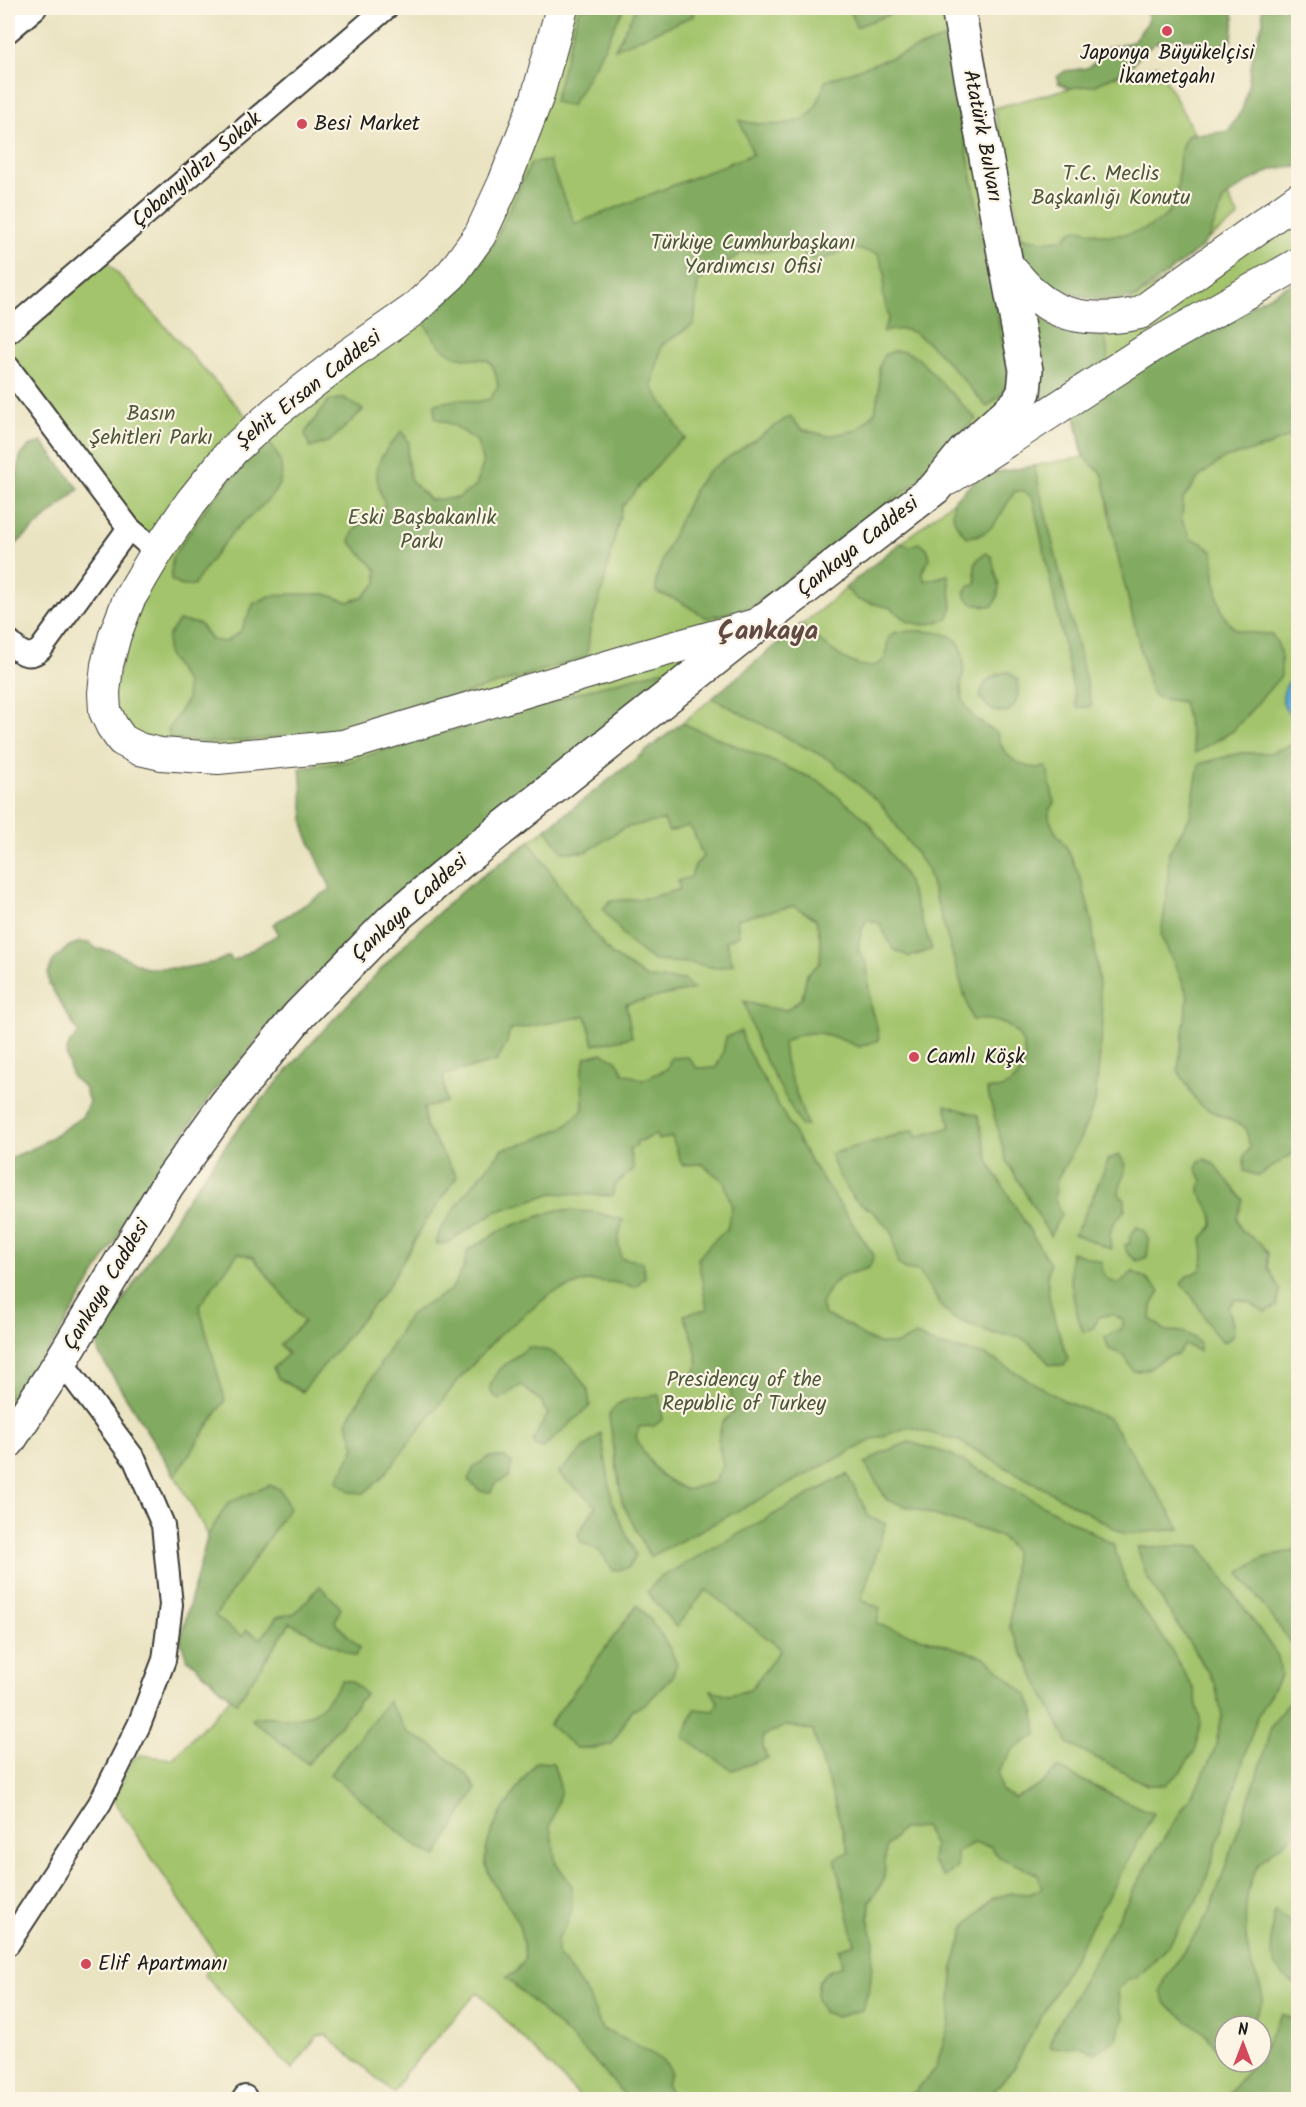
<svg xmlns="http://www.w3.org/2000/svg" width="1306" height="2107" viewBox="0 0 1306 2107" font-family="Kalam,sans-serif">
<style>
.green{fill:#a3c46c;stroke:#607044;stroke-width:1.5;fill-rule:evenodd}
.forest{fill:#82aa60;stroke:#4f633e;stroke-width:1.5}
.water{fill:#5dacd7;stroke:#3c647a;stroke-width:1.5}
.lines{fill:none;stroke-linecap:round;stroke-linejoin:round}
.minor-casing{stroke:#3b3a35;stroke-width:26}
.secondary-casing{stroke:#3b3a35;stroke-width:34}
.primary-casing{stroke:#3b3a35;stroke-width:36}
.minor{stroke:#fff;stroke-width:22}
.secondary{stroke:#fff;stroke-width:32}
.primary{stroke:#fff;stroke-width:33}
.poi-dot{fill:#d1495b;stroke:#fcf5e5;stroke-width:2}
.labels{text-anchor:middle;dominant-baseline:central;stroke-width:4.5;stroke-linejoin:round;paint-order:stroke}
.poi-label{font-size:21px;fill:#1c1c1c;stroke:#fcf5e5;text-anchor:start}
.street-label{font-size:21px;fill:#1c1c1c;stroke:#fcf5e5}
.park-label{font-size:21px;fill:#4b5738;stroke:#fcf5e5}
.district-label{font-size:27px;font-weight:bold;fill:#614a43;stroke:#fcf5e5}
</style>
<rect width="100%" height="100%" fill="#fcf5e5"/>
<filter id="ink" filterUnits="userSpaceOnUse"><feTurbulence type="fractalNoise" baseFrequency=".0167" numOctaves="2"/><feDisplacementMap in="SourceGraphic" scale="12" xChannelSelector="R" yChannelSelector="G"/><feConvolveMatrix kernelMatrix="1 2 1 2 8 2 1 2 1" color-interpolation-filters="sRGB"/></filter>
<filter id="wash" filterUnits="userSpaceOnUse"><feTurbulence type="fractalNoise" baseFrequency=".008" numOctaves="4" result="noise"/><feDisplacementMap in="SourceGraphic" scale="24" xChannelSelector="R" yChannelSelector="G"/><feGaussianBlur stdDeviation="1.35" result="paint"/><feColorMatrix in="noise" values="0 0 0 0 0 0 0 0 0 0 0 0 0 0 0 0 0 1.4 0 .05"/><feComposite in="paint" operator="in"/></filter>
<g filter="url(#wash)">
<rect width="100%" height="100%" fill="#eae3c1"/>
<g class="green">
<polygon points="562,8 958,8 1007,265 1102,318 1298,199 1298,264 935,488 373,940 322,827 315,749 161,754 106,711 157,551 8,367 8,332 99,253 257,428 451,275"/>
<polygon points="1158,65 1239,217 1136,291 1047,282 1032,270 1024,247 994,108"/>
<path d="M1298 280V2099H582L478 1992 405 2073 394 2093 326 2035 317 2036 292 2070 204 1975 216 1954 113 1800 133 1759 141 1755 172 1759 231 1698 187 1658 180 1640 208 1535 175 1476 98 1352 97 1343 187 1199 243 1122 316 1038 408 941 462 891 546 829 682 723 954 500 982 475 1083 457 1074 411ZM1225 2026H1261V2062H1225Z"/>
</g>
<g class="forest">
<polygon points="579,8 624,8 597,61 571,106 554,102"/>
<polygon points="636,8 694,8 693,16 615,49"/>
<polygon points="850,8 907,8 856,27"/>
<polygon points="1148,8 1230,8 1234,17 1232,40 1224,48 1204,47 1191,39 1171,39 1155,43 1142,53 1131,67 1096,85 1070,88 1058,83 1057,77 1065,71 1087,68 1098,60 1107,48 1132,42 1148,22"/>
<path d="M1262 8H1298V167L1273 169 1248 182 1224 199 1209 237 1200 249 1135 297 1121 300 1101 301 1052 290 1020 258 1017 237C1033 240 1048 243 1064 239 1077 220 1088 234 1105 235 1122 237 1149 230 1162 219 1190 195 1169 157 1189 134H1207L1228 131 1242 110 1247 91 1254 48 1263 22Z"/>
<path d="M946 38 1008 372C1008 391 1001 395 987 407 970 389 929 335 907 330 899 329 891 330 883 332L889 317 883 296 885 273 878 254 851 248 817 262 796 250 743 252 698 282 694 324 662 345 652 386 685 438 671 449 622 507 603 587 590 629 587 657 340 731 220 743 170 739 168 730 187 700 186 683 167 653 168 636 179 621 200 624 211 640 225 642 240 632 254 603 270 596 293 594H326L349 602 364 596 377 583V570L350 542C354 524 362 522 379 517L385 505C370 467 376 461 402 431L409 443 407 455 410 479 430 500 458 498 476 486 483 464 477 441 453 425 435 418V404L460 399 476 402 490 399 498 386C492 350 486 363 459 357 442 353 431 336 424 321L469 279 494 243 531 163 549 161 575 224 753 154 739 120C758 126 799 128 812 112 819 103 822 92 825 81Z"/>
<path d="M1298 280V423L1294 434 1266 447 1225 458 1199 477 1183 499 1182 520 1191 539 1203 543 1213 552C1215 574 1215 620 1238 630 1248 634 1260 633 1271 634 1283 646 1281 660 1281 676L1233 731 1195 753 1183 702 1158 698 1151 692 1116 549 1103 475 1084 457 1074 411 1155 359Z"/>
<polygon points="1030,316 1061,327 1100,330 1106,342 1109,364 1034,413"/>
<polygon points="895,351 905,351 918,358 976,419 953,439 924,476 751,607 707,618 679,601 656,592 656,578 667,548 695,488 708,471 790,416 801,429 828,436 857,430 875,412 879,391 879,368 884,355"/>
<polygon points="344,398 363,410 330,441 310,448 305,433 328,401"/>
<path d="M268 441C278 453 286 469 279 484 271 502 250 515 237 528 220 546 208 565 194 585L182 586 171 580 172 558 206 508 243 464Z"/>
<polygon points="42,442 79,489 8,551 8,498 15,485 20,457 29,446"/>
<path d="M1034 466 1092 706 1077 708 1033 499 1024 491H1015C1005 505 998 526 982 534 978 536 971 536 967 537 955 525 950 517 954 500L982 475Z"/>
<polygon points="900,543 910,546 919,543 927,548 930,558 922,572 925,581 948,575 952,606 948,619 924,625 909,622 891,608 858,600 845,588"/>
<path d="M986 553 992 557C995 579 1005 585 993 606 979 606 970 607 964 592L969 586 976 585C976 569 970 562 986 553Z"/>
<path d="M801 624C817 638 843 663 864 666 873 668 879 664 885 659L888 639 893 633C908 630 944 629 956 640 962 645 964 658 964 666 963 680 958 687 964 702 970 717 983 725 997 733 1002 757 1022 771 1047 767L1054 802 1050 809 1049 818 1054 830 1067 848 1082 882 1092 922 1103 1022 1095 1103 1079 1141 1057 1179 1055 1199 1061 1214 1050 1236 1006 1160 987 1089C1036 1094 1043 1012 972 1020L927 869 881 804 830 760 712 698Z"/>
<polygon points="683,665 387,903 290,1001 213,1093 156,1173 50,1349 8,1411 8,1159 38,1146 82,1117 89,1102 84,1087 72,1077 66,1055 70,1042 79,1034 49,984 48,973 53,961 69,946 80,942 90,943 97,949 113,951 146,968 183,968 216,962 229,956 233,961 279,934 273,924 331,889 305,831 300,768 345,762 605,685"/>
<path d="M1009 672 1017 679C1019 693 1019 702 1008 712L993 711 980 698C982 682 993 673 1009 672Z"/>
<path d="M682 723 819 781 867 820 905 875 932 949 910 957 893 949 879 923 867 919 861 932 858 950 867 964 870 1006 877 1027 879 1040 859 1047C831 1035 811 1024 783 1043L785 1061 807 1125 801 1126 758 1046 744 1001 763 1007 786 1010 802 998 807 974 820 963 821 943 816 919 794 906 737 919 739 935 726 941 733 964 717 968 690 963 654 961 629 942 603 909 610 901 649 898 680 889 678 881 691 877 695 865 703 857 693 831 688 826 669 832 664 820 623 828 586 852H563L546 829Z"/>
<polygon points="1298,742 1298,1156 1292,1154 1258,1176 1244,1171 1244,1156 1250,1148 1246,1128 1199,1105 1178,1070 1188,996 1177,969 1161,937 1167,892 1169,853 1190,817 1199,764 1240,753 1270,753"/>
<polygon points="530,842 583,920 612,955 647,978 684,980 694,989 626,1004 632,1037 594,1045 586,1016 510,1030 506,1045 497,1061 443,1075 446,1102 424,1108 426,1127 457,1177 426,1221 387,1288 302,1392 278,1378 273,1368 288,1354 280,1344 304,1322 253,1257 238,1253 199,1306 225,1400 175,1476 98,1352 97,1343 187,1199 243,1122 316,1038 408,941 462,891"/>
<path d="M741 1031 746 1048 809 1159 874 1255 869 1268C842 1275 832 1277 821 1305L825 1315 850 1326 864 1337 881 1344H898L916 1335 937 1345 986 1355 1066 1402 1109 1418 1181 1529 1125 1534 959 1441 909 1427 874 1439 650 1557 622 1502 609 1416C616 1396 641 1398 659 1395L663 1419 654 1426 639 1427 636 1437 644 1453 661 1476 686 1490 714 1482 723 1465 718 1440 722 1423 733 1412 729 1380 704 1383 703 1379 690 1380 698 1365 694 1342 684 1315 707 1309 698 1259 710 1244 727 1229 732 1207 724 1182 702 1164 682 1165 672 1137 658 1140 656 1135 636 1142 637 1146 629 1149 634 1169 615 1185 612 1196 553 1193 495 1212 447 1243 436 1244 440 1230 469 1189 503 1149 531 1142 566 1126 583 1109 582 1072 586 1057 602 1053 616 1060 624 1073 643 1080 667 1069 671 1058 688 1057 697 1068H716L723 1052 726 1037Z"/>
<path d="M945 1105 978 1115 989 1163 1050 1264C1041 1291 1059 1332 1068 1359L1064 1366 1049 1364 1038 1350 1019 1336 995 1334 955 1319 943 1309 919 1271 906 1269 898 1264 892 1231 873 1212 854 1199 839 1176 830 1154 914 1130 917 1137 951 1127Z"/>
<path d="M1119 1155C1133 1171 1119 1177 1119 1194L1125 1200V1210C1111 1225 1108 1228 1111 1249L1074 1234C1089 1211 1097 1184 1109 1159Z"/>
<path d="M1205 1159 1214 1164 1243 1200 1237 1218 1241 1230 1260 1243 1268 1253V1267L1280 1290 1277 1306 1265 1312 1248 1302 1235 1299 1228 1308C1232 1321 1241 1335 1224 1342 1207 1331 1200 1300 1181 1284L1187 1276 1201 1270 1204 1256 1202 1238 1213 1226C1213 1221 1213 1216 1211 1212 1206 1200 1195 1195 1202 1181L1196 1168 1199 1161Z"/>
<polygon points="557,1210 595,1212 623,1220 618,1240 621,1258 643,1262 645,1277 635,1287 612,1282 587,1281 552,1293 498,1336 456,1383 381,1479 364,1493 351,1492 337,1481 355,1447 347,1421 409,1315 451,1290 463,1269 468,1250 503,1229"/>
<polygon points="1137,1227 1144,1230 1149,1241 1147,1257 1137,1261 1127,1253 1125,1245 1130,1243 1130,1236"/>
<path d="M1071 1252 1102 1262V1270L1107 1279 1118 1284 1133 1272 1145 1278 1160 1291 1152 1306 1151 1319 1166 1331C1181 1331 1190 1332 1200 1344L1199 1351 1185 1345 1177 1355C1158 1355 1158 1371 1133 1371L1125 1356 1109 1349 1105 1338 1113 1332 1122 1329 1123 1320 1112 1314 1099 1317 1093 1328 1083 1332C1074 1307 1068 1279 1071 1252Z"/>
<path d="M529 1347 550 1351 572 1367 588 1390 590 1406 543 1448 535 1446 533 1440 548 1413 543 1407V1403L521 1385 499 1400 490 1391C489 1372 515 1358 529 1347Z"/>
<polygon points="601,1433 613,1505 636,1555 629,1567 613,1571 600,1551 581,1542 578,1534 596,1506 558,1473"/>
<polygon points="909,1442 950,1454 1113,1544 1129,1592 1166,1641 1194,1690 1201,1724 1195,1751 1181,1771 1165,1785 1147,1785 1068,1743 1010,1628 1014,1551 1000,1536 887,1500 865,1464 881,1453"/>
<polygon points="489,1457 505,1457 512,1463 509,1477 495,1483 491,1492 480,1491 468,1480 474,1467"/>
<polygon points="847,1474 870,1518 886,1524 861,1600 880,1608 877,1624 985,1657 1028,1696 1035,1714 1037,1735 1013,1749 998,1772 1001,1791 1015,1798 1039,1786 1058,1768 1120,1799 1154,1813 1012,2070 987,2099 897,2099 915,2092 935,2069 949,2025 954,1965 965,1927 993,1898 1012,1893 1030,1894 1042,1888 1037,1874 999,1857 990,1846 973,1843 957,1852 957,1868 944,1877 932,1861 934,1845 924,1827 902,1829 886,1847 884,1880 870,1901 869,1921 874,1942 870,1986 862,2010 837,2017 823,2012 817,1998 818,1981 829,1971 842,1966 839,1949 855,1944 835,1858 849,1852 813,1731 788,1725 763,1736 763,1748 768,1758 732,1770 683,1737 695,1709 714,1711 718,1702 711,1690 729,1695 750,1690 781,1649 706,1590 676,1627 647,1592 659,1578"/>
<polygon points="269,1485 280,1489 289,1508 215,1616 242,1637 247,1630 261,1639 277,1617 295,1613 320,1586 341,1608 335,1622 360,1648 355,1656 290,1623 237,1703 187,1658 180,1640 208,1535 228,1503"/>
<polygon points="1200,1546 1278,1656 1281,1675 1257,1717 1202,1892 1168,1946 1137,1978 1129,1979 1118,1989 1120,2008 1124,2017 1117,2038 1095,2053 1080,2046 1050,2048 1050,2043 1054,2032 1151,1859 1201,1780 1215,1749 1222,1716 1215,1683 1147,1577 1137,1547"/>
<polygon points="1298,1546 1298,1652 1239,1573 1263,1558 1294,1550"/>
<path d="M637 1605C654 1623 667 1640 677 1663L672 1677 646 1704 632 1710 612 1744 596 1748H576L549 1725Z"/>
<path d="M342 1680 352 1681 365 1694 308 1764 251 1719C263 1715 271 1717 284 1718 318 1719 324 1705 342 1680Z"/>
<path d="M1298 1694V1830C1289 1839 1264 1857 1257 1867 1242 1893 1243 1939 1252 1966 1256 1977 1264 1990 1262 2002 1260 2009 1253 2019 1249 2026H1225V2047L1220 2052 1203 2032 1166 2004 1161 1992 1165 1979 1209 1914 1261 1764 1271 1727 1284 1707Z"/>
<polygon points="388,1701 407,1732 433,1746 467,1775 476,1789 437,1856 420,1849 330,1774"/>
<path d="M536 1762 553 1763 561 1790 550 1827 556 1863 572 1886V1909L567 1924 557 1939 558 1954 588 1995 602 2029C620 2038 662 2053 671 2071L666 2084 675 2099H628L589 2055 506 1977 515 1973 525 1959C523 1945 522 1930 516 1918 508 1903 489 1881 486 1865 480 1835 519 1786 536 1762Z"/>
<path d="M1275 1910 1298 1928V1986C1294 1983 1287 1979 1283 1975 1266 1958 1270 1931 1275 1910Z"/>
<polygon points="1282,2014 1298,2022 1298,2099 1224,2099 1255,2062 1261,2062 1261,2055"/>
</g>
<path class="water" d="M1298 671V718C1274 709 1282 685 1298 671Z"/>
</g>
<g filter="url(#ink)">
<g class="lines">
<g class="minor-casing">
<g id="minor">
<polyline points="8,31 35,8"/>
<polyline points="8,332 386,8"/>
<polyline points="8,367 129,528 157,552"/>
<path d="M8 641C18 651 28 661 41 649L129 528"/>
<polyline points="8,1944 100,1803 139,1725 164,1660 171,1605 163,1525 135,1460 61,1361"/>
<polyline points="243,2100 245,2097"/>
</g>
</g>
<g class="secondary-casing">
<g id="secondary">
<polyline points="562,8 537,98 504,183 480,235 451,275 413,310 347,356 275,412 232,451 191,502 157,552 129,599 115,635 107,665 104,693 105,711 112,726 122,740 139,749 161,754 218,758 343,746 640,657 759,624"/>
<path d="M1007 265C1019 278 1029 292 1044 302 1070 321 1110 320 1140 313L1298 199"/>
<polyline points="948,479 1151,347 1298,264"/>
</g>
</g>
<g class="primary-casing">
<polyline id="primary" points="8,1442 61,1361 168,1184 225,1105 299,1015 393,919 464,859 759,624 935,488 965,451 1017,404 1024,392 1026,370 958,8"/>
</g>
<use href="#minor" class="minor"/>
<use href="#secondary" class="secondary"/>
<use href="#primary" class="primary"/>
</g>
</g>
<g class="poi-dot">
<circle cx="1167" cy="31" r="6"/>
<circle cx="302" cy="124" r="6"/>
<circle cx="914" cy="1057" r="6"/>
<circle cx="86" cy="1964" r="6"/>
</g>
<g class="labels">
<g class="poi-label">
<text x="1167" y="53" text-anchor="middle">Japonya Büyükelçisi<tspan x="1167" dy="24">İkametgahı</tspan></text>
<text x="314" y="124">Besi Market</text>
<text x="926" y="1057">Camlı Köşk</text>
<text x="98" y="1964">Elif Apartmanı</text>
</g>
<g class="street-label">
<text transform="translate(982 136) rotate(79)">Atatürk Bulvarı</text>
<text transform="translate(197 170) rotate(-41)">Çobanyıldızı Sokak</text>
<text transform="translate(309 390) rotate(-38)">Şehit Ersan Caddesi</text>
<text transform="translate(858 547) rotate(-38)">Çankaya Caddesi</text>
<text transform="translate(410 908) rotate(-42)">Çankaya Caddesi</text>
<text transform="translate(107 1285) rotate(-59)">Çankaya Caddesi</text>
</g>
<g class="park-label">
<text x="1111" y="174">T.C. Meclis<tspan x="1111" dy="24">Başkanlığı Konutu</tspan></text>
<text x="753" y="243">Türkiye Cumhurbaşkanı<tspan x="753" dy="24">Yardımcısı Ofisi</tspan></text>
<text x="151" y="414">Basın<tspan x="151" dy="24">Şehitleri Parkı</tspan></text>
<text x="422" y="518">Eski Başbakanlık<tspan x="422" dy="24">Parkı</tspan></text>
<text x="744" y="1380">Presidency of the<tspan x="744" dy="24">Republic of Turkey</tspan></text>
</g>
<g class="district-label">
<text x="768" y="631">Çankaya</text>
</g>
</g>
<rect width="1306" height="2107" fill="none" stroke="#fcf5e5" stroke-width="30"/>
<g transform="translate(1243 2044)"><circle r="28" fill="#fcf5e5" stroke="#a29e95" stroke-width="1.5"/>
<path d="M0-4.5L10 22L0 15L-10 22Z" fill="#d1495b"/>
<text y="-9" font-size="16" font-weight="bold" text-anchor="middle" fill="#1c1c1c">N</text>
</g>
</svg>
